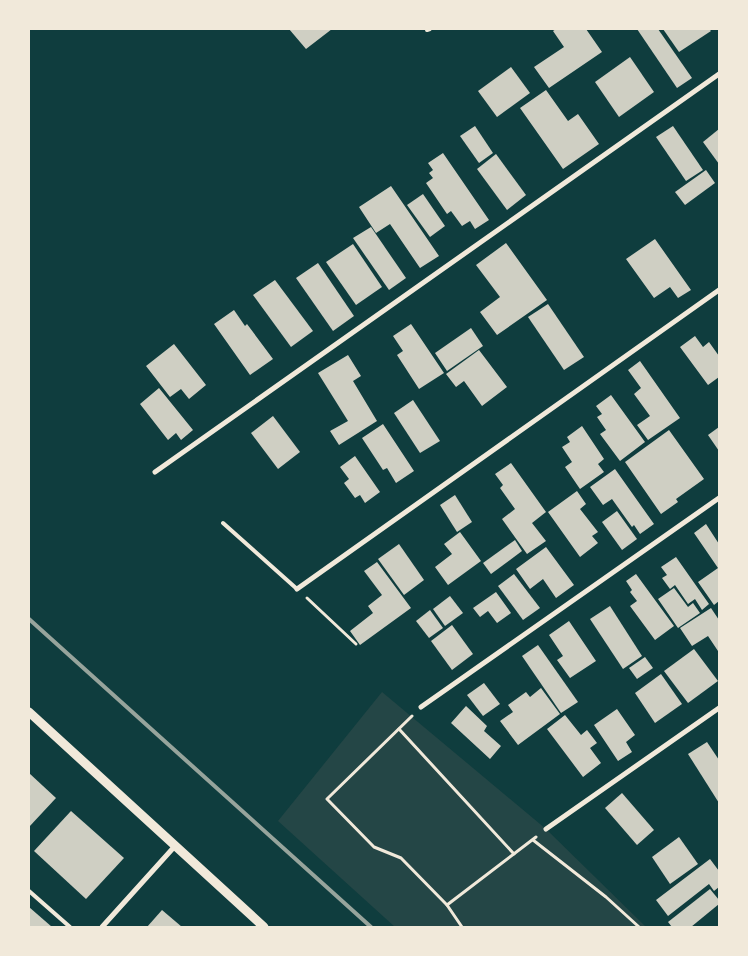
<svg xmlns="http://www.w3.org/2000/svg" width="748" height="956" viewBox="0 0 748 956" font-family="Barlow,sans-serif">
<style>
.green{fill:#244646}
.building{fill:#cfcfc3}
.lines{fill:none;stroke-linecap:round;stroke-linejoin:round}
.path{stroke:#f1e9da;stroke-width:3}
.service{stroke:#f1e9da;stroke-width:4}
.minor{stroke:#f1e9da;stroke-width:5}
.tertiary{stroke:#f1e9da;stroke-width:9}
.rail{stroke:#97a49c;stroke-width:4}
</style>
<rect width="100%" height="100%" fill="#0f3d3e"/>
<polygon class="green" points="382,692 546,829 646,927 395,927 278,821"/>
<g class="building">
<polygon points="289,29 332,29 306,49"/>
<polygon points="556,29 586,29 602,52 549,88 534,67 564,47 553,31"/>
<polygon points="637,29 658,29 692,78 677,88"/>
<polygon points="663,29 709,29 711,31 679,52"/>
<polygon points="630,57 654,92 619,117 595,82"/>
<polygon points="511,67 530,93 497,117 478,91"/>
<polygon points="546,90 568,121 578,114 599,144 563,169 520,108"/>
<polygon points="475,126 493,153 479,163 460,136"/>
<polygon points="673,126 703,170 686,181 656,137"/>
<polygon points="719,129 719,164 703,142"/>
<polygon points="443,153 489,220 475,229 470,221 462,226 451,211 447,214 426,183 433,178 429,173 433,170 428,163"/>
<polygon points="496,154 526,195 507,210 477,169"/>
<polygon points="706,170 715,183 685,205 675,192"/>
<polygon points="391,186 439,256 420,268 390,224 376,233 359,207"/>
<polygon points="423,194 445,226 430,237 407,205"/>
<polygon points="371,227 406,278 389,290 353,238"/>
<polygon points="655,239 691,290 678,298 670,287 654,298 626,259"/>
<polygon points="506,243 547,300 497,335 480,312 500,297 476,265"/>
<polygon points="353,244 382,287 356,305 326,262"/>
<polygon points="318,263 354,316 333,331 296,278"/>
<polygon points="275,280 313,331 291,347 253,295"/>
<polygon points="548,304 584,357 564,370 528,317"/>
<polygon points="234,310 245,326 247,324 273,359 250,375 214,324"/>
<polygon points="411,324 444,373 419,389 397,355 403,351 393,336"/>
<polygon points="471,328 483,346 447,371 435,353"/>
<polygon points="695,336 703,347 709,342 719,356 719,377 708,385 680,347"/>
<polygon points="174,344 206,385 189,399 181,389 170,397 146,366"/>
<polygon points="479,350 507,387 482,406 464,381 456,387 446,374"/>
<polygon points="348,355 361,376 353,381 377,421 339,445 330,431 348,421 318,373"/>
<polygon points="640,361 680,418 648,440 637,425 650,416 634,394 641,388 628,370"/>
<polygon points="159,388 193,430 181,440 176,433 168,440 140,404"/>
<polygon points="611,395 645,442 620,461 600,434 606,430 597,417 602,414 596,406"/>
<polygon points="413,400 440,441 420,453 394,413"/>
<polygon points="273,416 300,452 278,469 251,433"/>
<polygon points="383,424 414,471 396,483 387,468 383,470 362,438"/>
<polygon points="582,426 604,459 598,464 604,472 580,489 565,467 572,462 562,447 570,442 567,437"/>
<polygon points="719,427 719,451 708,435"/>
<polygon points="669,430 704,479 676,499 678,502 661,514 625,462"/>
<polygon points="355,456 380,492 365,503 360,495 355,498 344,483 349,479 340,467"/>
<polygon points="511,463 546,512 532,523 546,541 527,554 502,519 515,509 500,488 503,485 495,474"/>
<polygon points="615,469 654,524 640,534 634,525 632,527 612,499 603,505 590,487"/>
<polygon points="577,491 586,504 580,509 598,532 592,536 598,543 580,557 548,512"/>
<polygon points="455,495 472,522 457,532 440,505"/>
<polygon points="617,511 637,539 622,550 602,522"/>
<polygon points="706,524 719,544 719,601 714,605 698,582 718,568 694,533"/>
<polygon points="460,532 481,561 448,585 435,567 452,554 444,544"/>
<polygon points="515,540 522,551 491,574 483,563"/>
<polygon points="399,544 424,580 404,595 378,559"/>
<polygon points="546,547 574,585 556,598 543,579 530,589 516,569"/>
<polygon points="676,557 709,604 702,610 695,599 688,604 675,585 670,589 662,578 667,575 661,567"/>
<polygon points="377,562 411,608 360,645 350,631 373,613 368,606 382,595 364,571"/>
<polygon points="514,574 540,608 523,620 498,586"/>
<polygon points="636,574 674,626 655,640 630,606 637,601 630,592 632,590 626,581"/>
<polygon points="674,588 688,607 693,603 700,613 678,628 658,599"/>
<polygon points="496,592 511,613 497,623 488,611 480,617 473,608"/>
<polygon points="450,596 463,613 445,626 433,609"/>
<polygon points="610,606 642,656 623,669 590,619"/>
<polygon points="711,608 719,620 718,651 708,636 692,646 680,628"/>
<polygon points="430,610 443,628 429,638 416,621"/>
<polygon points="569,621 596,661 570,678 557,660 563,656 549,635"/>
<polygon points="452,625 473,654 452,670 431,641"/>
<polygon points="538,645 578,702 561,713 522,656"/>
<polygon points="694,649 718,681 688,703 664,671"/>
<polygon points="645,657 653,668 637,679 629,668"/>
<polygon points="661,674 682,704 655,723 635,693"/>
<polygon points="484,683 500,704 483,716 467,695"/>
<polygon points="541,688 560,714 518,745 500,721 513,712 508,705 526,692 530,697"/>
<polygon points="466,706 487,726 484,731 501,746 490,759 451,723"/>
<polygon points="617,709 635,735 626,742 632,752 618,761 594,725"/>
<polygon points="565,715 581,735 587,730 597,743 590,748 601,763 583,777 547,729"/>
<polygon points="707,742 719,760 719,803 688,754"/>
<polygon points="29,773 56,798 29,827"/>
<polygon points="622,793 654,830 637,845 605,808"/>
<polygon points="71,811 124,858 86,899 34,851"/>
<polygon points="679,837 698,864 670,884 652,857"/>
<polygon points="710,859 719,871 719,887 714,891 709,884 668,916 656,900"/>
<polygon points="710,889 719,900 719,904 691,927 672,927 668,922"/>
<polygon points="29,907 52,927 29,927"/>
<polygon points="162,910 182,927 147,927"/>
</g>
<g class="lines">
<g class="path">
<polyline points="307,598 356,644"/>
<polyline points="412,716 327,799 374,847 401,858 447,905 536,837"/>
<polyline points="399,729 514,854"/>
<polyline points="533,840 606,897 639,927"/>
<polyline points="447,905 462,927"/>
</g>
<g class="service">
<polyline points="427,30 430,29"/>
<polyline points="223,523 297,589"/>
<polyline points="29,891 70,927"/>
</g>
<g class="minor">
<polyline points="155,472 719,74"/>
<polyline points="297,589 719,290"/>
<polyline points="421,707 719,498"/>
<polyline points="546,829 719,708"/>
<polyline points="102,927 175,846"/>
</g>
<polyline class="tertiary" points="29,712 264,927"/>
<polyline class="rail" points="29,619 371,927"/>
</g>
<rect width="748" height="956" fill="none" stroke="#f1e9da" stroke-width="60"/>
</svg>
